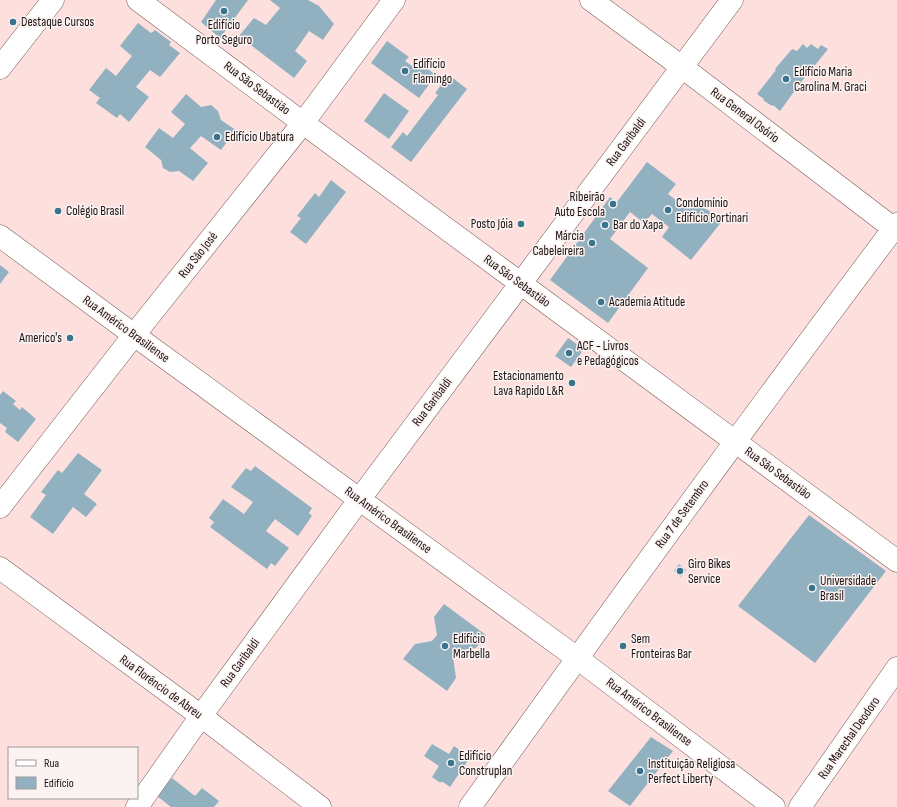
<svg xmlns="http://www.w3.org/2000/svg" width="897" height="807" viewBox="0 0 897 807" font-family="'Sofia Sans Condensed',sans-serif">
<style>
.building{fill:#92b1c0}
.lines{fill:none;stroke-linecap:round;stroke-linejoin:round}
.minor-casing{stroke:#7a5c59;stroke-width:23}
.minor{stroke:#fff;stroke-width:22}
.poi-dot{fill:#39738c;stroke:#faf3f2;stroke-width:1.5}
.labels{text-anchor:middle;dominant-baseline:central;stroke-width:3;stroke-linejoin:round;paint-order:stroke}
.poi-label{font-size:13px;fill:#1d1110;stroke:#faf3f2;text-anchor:start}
.street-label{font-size:13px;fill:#1d1110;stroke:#faf3f2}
</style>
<rect width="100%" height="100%" fill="#fde0dd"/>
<g class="building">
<polygon points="216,0 248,0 220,38 201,22"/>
<polygon points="270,0 308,0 319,6 334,24 323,40 309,31 295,51 307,61 294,78 239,36 254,18 266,25 280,8"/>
<polygon points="138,23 151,33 155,30 171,42 169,45 180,53 160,77 150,70 136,87 149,97 129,122 120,114 117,118 96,103 100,98 89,90 106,68 116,76 132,56 120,46"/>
<polygon points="387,41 409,57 405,61 412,66 415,60 436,75 419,98 371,63"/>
<polygon points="803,44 807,48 811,44 818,49 821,45 828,49 812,69 813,71 809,76 807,75 801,82 803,83 798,90 796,89 780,111 773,105 772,106 763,100 764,99 757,94 776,70 775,69 792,49 797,51"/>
<polygon points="449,75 467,89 411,162 391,147 403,132 407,136 438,95 435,93"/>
<polygon points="384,93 409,111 389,139 364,121"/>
<polygon points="186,94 201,107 211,105 218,111 221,120 236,130 221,150 201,136 190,148 208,163 193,181 179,171 170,172 163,168 161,160 145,147 159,128 173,138 185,124 171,112"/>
<polygon points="647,162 676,184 668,194 687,209 694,201 723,220 691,260 662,237 669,227 652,214 644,223 630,212 610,239 648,268 608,323 550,280 610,197 617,202"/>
<polygon points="331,180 346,192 306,244 290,232 301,218 297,216 315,193 319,197"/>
<polygon points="0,265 9,272 0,284"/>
<polygon points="568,338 584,349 571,367 555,356"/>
<polygon points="3,391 16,401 13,404 20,410 22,407 36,419 18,442 5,432 7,428 0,423 0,395"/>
<polygon points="78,453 102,470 84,494 97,504 86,517 73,507 53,534 30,517 46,495 41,492 58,470 62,473"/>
<polygon points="255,466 312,508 309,513 312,516 298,536 275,519 266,531 289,548 275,566 271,563 267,569 210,527 214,522 209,518 223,499 244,514 253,502 231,487 246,468 251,471"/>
<polygon points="809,515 886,571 815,663 738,606"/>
<polygon points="679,564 686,570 681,577 674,571"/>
<polygon points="444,604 486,635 476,648 457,651 453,657 456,678 447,691 403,659 415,644 432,641 437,635 434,617"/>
<polygon points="651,737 673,751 630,806 608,791"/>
<polygon points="432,744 449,754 454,746 461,751 462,754 469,759 450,787 443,782 439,782 432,777 439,766 424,756"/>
<polygon points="172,778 195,796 202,788 219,801 214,807 171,807 157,796"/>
</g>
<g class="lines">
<g class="minor-casing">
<g id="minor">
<polyline points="138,0 303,123 897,561"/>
<polyline points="591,0 682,67 897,231"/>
<polyline points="0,68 53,0"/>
<polyline points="0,236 134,335 577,658 774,807"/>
<polyline points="0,507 134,335 303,123 394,0"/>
<polyline points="0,568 201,716 320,807"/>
<polyline points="137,807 201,716 359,500 521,283 732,0"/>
<path d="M470 807C611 611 752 416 897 224"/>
<polyline points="800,807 897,668"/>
</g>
</g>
<use href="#minor" class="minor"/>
</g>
<g class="poi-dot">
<circle cx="224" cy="11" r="4"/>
<circle cx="13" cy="22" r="4"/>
<circle cx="405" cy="71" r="4"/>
<circle cx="786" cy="79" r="4"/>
<circle cx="217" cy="137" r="4"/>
<circle cx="613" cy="204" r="4"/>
<circle cx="668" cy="210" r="4"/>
<circle cx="58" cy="211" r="4"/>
<circle cx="521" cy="224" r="4"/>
<circle cx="605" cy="225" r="4"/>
<circle cx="592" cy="243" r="4"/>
<circle cx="601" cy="302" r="4"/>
<circle cx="70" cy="338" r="4"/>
<circle cx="569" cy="353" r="4"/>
<circle cx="572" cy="383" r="4"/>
<circle cx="680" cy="571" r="4"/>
<circle cx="812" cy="588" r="4"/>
<circle cx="445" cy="646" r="4"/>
<circle cx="623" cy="646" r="4"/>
<circle cx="451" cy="763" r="4"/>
<circle cx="640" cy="771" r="4"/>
</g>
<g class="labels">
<g class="poi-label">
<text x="21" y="22">Destaque Cursos</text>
<text x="224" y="25" text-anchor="middle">Edifício<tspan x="224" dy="15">Porto Seguro</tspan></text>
<text x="413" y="64">Edifício<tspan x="413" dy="15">Flamingo</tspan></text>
<text x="794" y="72">Edifício Maria<tspan x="794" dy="15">Carolina M. Graci</tspan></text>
<text x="225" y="137">Edifício Ubatura</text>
<text x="605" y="197" text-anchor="end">Ribeirão<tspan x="605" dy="15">Auto Escola</tspan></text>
<text x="676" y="203">Condomínio<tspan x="676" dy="15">Edifício Portinari</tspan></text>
<text x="66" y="211">Colégio Brasil</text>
<text x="513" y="224" text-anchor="end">Posto Jóia</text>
<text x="613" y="225">Bar do Xapa</text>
<text x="584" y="236" text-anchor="end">Márcia<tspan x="584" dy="15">Cabeleireira</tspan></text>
<text x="609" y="302">Academia Atitude</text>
<text x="62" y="338" text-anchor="end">Americo's</text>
<text x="577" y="346">ACF - Livros<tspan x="577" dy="15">e Pedagógicos</tspan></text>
<text x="564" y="376" text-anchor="end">Estacionamento<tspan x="564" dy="15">Lava Rapido L&amp;R</tspan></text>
<text x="688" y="564">Giro Bikes<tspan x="688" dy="15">Service</tspan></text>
<text x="820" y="581">Universidade<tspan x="820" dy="15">Brasil</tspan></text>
<text x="453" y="639">Edifício<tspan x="453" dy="15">Marbella</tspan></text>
<text x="631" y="639">Sem<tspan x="631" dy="15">Fronteiras Bar</tspan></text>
<text x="459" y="756">Edifício<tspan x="459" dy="15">Construplan</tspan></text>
<text x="648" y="764">Instituição Religiosa<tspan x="648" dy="15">Perfect Liberty</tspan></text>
</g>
<g class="street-label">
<text transform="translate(257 88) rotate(37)">Rua São Sebastião</text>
<text transform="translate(745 115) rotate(37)">Rua General Osório</text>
<text transform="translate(626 142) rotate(-53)">Rua Garibaldi</text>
<text transform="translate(198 255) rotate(-52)">Rua São José</text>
<text transform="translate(517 281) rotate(36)">Rua São Sebastião</text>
<text transform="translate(126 329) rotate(36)">Rua Américo Brasiliense</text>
<text transform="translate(432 402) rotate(-53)">Rua Garibaldi</text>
<text transform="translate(778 473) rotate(36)">Rua São Sebastião</text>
<text transform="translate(682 514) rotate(-54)">Rua 7 de Setembro</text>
<text transform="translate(388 520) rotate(36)">Rua Américo Brasiliense</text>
<text transform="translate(240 663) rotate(-54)">Rua Garibaldi</text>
<text transform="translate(161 687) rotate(36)">Rua Florêncio de Abreu</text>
<text transform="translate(649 712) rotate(37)">Rua Américo Brasiliense</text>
<text transform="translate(849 738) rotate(-55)">Rua Marechal Deodoro</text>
</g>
</g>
<rect x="8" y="747" width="130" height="52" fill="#faf3f2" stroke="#a29998"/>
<rect x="16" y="760" width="20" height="6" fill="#ffffff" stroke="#a29998"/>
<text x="44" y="767" font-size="12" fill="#1d1110">Rua</text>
<rect x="16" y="777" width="20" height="12" fill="#92b1c0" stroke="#a29998"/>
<text x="44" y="787" font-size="12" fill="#1d1110">Edifício</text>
</svg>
